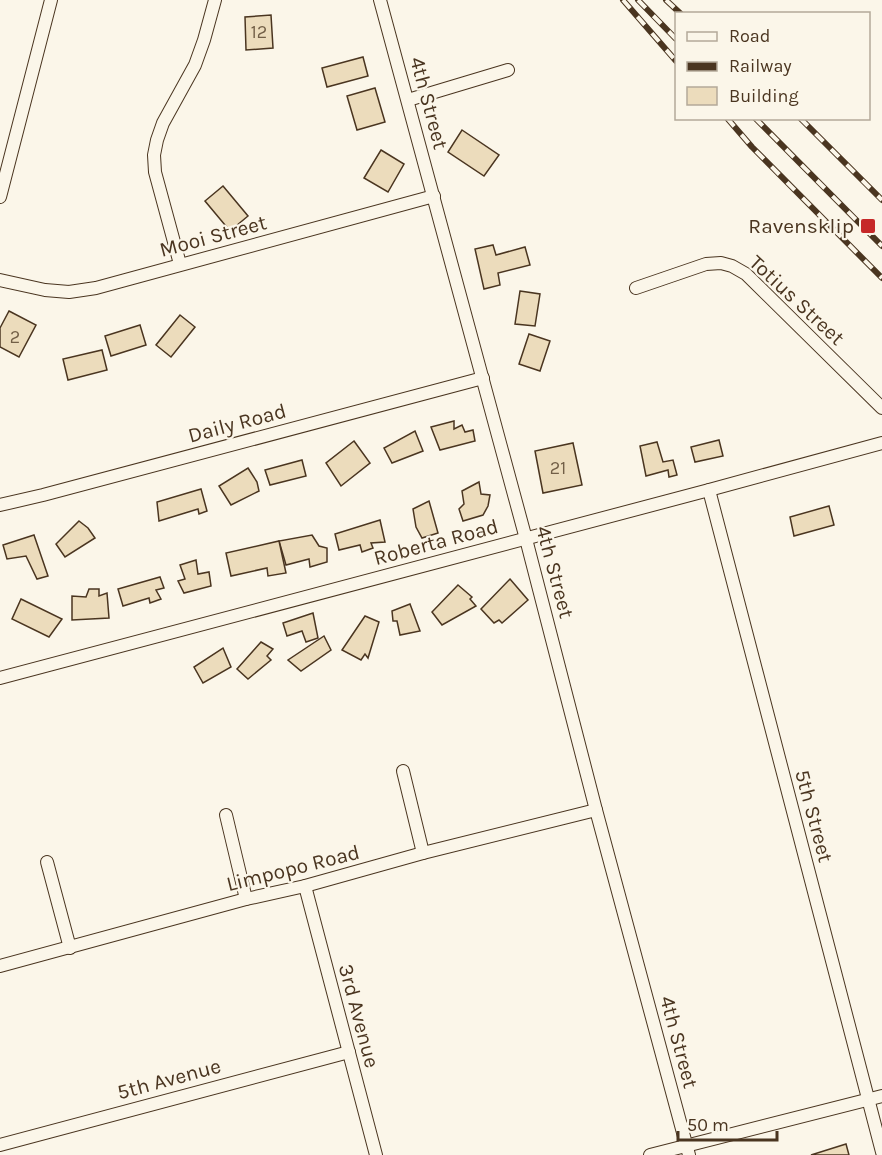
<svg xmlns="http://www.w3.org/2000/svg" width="882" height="1155" viewBox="0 0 882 1155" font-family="Karla,sans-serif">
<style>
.building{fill:#ecdcbc;stroke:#4a3520;stroke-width:1.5}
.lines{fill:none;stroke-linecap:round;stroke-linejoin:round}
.minor-casing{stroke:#4a3520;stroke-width:14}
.minor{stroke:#fbf6e9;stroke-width:12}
.rail-casing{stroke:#4a3520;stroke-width:6}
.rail{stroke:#fbf6e9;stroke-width:4;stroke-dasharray:11;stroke-linecap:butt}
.poi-dot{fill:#c62828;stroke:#fbf6e9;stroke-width:2}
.labels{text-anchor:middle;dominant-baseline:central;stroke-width:4.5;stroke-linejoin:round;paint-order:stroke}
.number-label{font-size:18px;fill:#725f47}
.street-label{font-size:21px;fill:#4a3520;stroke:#fbf6e9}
.poi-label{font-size:21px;fill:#4a3520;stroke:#fbf6e9;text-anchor:end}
</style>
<rect width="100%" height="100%" fill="#fbf6e9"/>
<g class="building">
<polygon points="271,15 273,48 246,50 245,17"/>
<polygon points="363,57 368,76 327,87 322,68"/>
<polygon points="375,88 385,122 357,130 347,96"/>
<polygon points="462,130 499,155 484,176 448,152"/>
<polygon points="381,150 404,164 388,192 364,178"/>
<polygon points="223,186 248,216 230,231 205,201"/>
<polygon points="493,245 496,255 525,247 530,265 498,273 500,285 484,289 475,249"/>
<polygon points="520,291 540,294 535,326 515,324"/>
<polygon points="9,311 36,325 19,357 0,347 0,328"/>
<polygon points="180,315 195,327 171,357 156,345"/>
<polygon points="140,325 146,345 111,356 105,336"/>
<polygon points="529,334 550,341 540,371 519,364"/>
<polygon points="102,350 107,370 68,380 63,359"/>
<polygon points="454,421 454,429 462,425 465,432 473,430 475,441 440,450 431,427"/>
<polygon points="415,431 423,451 392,463 384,448"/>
<polygon points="719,440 723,456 695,462 691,447"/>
<polygon points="354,441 370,463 341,486 326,463"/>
<polygon points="657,442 663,462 673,460 677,475 669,477 668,470 646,476 640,446"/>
<polygon points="573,443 582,485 543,493 535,451"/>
<polygon points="302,460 306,476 270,485 265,470"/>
<polygon points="248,468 257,482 259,491 231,505 219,486"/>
<polygon points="479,482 481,494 490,495 488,506 483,515 463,521 459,509 464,504 462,491"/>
<polygon points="201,489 207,511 199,514 198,509 159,521 157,502"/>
<polygon points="429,501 438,533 422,538 416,527 413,509"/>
<polygon points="829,506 834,525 794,536 790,517"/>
<polygon points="380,520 385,542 371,543 373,548 362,552 360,545 339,550 335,534"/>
<polygon points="79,521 88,528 95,538 65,557 56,544"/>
<polygon points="34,535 48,576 37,579 26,556 7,559 3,545"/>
<polygon points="312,535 319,546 327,548 327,562 310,567 309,559 286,565 279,541"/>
<polygon points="279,541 286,573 268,576 267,568 231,576 226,553"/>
<polygon points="196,560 198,574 209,572 211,586 184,593 178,581 185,579 180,565"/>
<polygon points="160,577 164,588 156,590 161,599 150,603 149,598 123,606 118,589"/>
<polygon points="510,579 528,600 502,623 499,620 494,623 481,609"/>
<polygon points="458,585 472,597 470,599 476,606 442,625 432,612"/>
<polygon points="89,589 99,589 99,596 107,593 109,618 72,620 72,596 86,597"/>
<polygon points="21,599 62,619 49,637 12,619"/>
<polygon points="410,604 420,631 400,635 397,621 393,621 392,611"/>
<polygon points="313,613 318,638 306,642 302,631 287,636 283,623"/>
<polygon points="365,616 379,622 368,658 365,654 361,660 342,650"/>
<polygon points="324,636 331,650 301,671 288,660"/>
<polygon points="261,642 273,649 267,656 271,660 248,679 237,669"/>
<polygon points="223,648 231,667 203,683 194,667"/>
<polygon points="846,1144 849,1155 811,1155"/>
</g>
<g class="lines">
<g class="minor-casing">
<g id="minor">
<polyline points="380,0 526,539 596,810 689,1155"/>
<polyline points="408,100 508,70"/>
<polyline points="0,197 51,0"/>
<polyline points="180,264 155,172 154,155 157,140 163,123 195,65 204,40 215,0"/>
<polyline points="0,280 45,290 69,292 96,288 434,196"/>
<polyline points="636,288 706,264 721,263 732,266 746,274 882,408"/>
<polyline points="709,490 882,1152"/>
<polyline points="0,505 43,495 483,378"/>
<polyline points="0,678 709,490 882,443"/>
<polyline points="403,771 423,853"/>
<polyline points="226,815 246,899"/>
<polyline points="47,862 70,948"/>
<polyline points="305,886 376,1155"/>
<polyline points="0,966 246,899 305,886 423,853 596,810"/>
<polyline points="0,1145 349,1052"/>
<polyline points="650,1155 882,1096"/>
</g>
</g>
<use href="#minor" class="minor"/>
<g class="rail-casing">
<g id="rail">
<polyline points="623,0 676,61"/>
<polyline points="638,0 676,39"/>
<polyline points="666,0 681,14"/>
<polyline points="727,118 752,147 882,278"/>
<polyline points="755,118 882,246"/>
<polyline points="800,118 882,200"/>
</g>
</g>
<use href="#rail" class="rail"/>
</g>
<rect class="poi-dot" x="860" y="218" width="16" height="16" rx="3"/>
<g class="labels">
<g class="number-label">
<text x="259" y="32">12</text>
<text x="15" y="337">2</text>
<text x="558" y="468">21</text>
</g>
<g class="street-label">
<text transform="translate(429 103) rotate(75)">4th Street</text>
<text transform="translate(213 236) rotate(-15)">Mooi Street</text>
<text transform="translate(797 300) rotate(43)">Totius Street</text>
<text transform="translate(237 423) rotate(-15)">Daily Road</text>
<text transform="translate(436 542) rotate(-15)">Roberta Road</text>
<text transform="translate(555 572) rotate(75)">4th Street</text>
<text transform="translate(814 816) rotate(75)">5th Street</text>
<text transform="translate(293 868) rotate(-14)">Limpopo Road</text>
<text transform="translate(359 1016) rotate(75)">3rd Avenue</text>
<text transform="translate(679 1042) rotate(75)">4th Street</text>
<text transform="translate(169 1079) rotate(-15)">5th Avenue</text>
</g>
<g class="poi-label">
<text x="854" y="226">Ravensklip</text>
</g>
</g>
<rect x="675" y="12" width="195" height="108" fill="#fbf6e9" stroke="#b4a999" stroke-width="1.5"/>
<rect x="687" y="32" width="30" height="9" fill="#fbf6e9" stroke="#b4a999" stroke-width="1.5"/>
<text x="729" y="42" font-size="18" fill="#4a3520">Road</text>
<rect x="687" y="62" width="30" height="9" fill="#4a3520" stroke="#b4a999" stroke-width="1.5"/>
<text x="729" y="72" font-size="18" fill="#4a3520">Railway</text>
<rect x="687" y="87" width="30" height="18" fill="#ecdcbc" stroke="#b4a999" stroke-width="1.5"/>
<text x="729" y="102" font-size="18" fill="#4a3520">Building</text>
<path d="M678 1131v9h99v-9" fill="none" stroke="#4a3520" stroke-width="3"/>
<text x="687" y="1131" font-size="18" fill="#4a3520" stroke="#fbf6e9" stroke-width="4.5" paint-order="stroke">50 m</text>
</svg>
